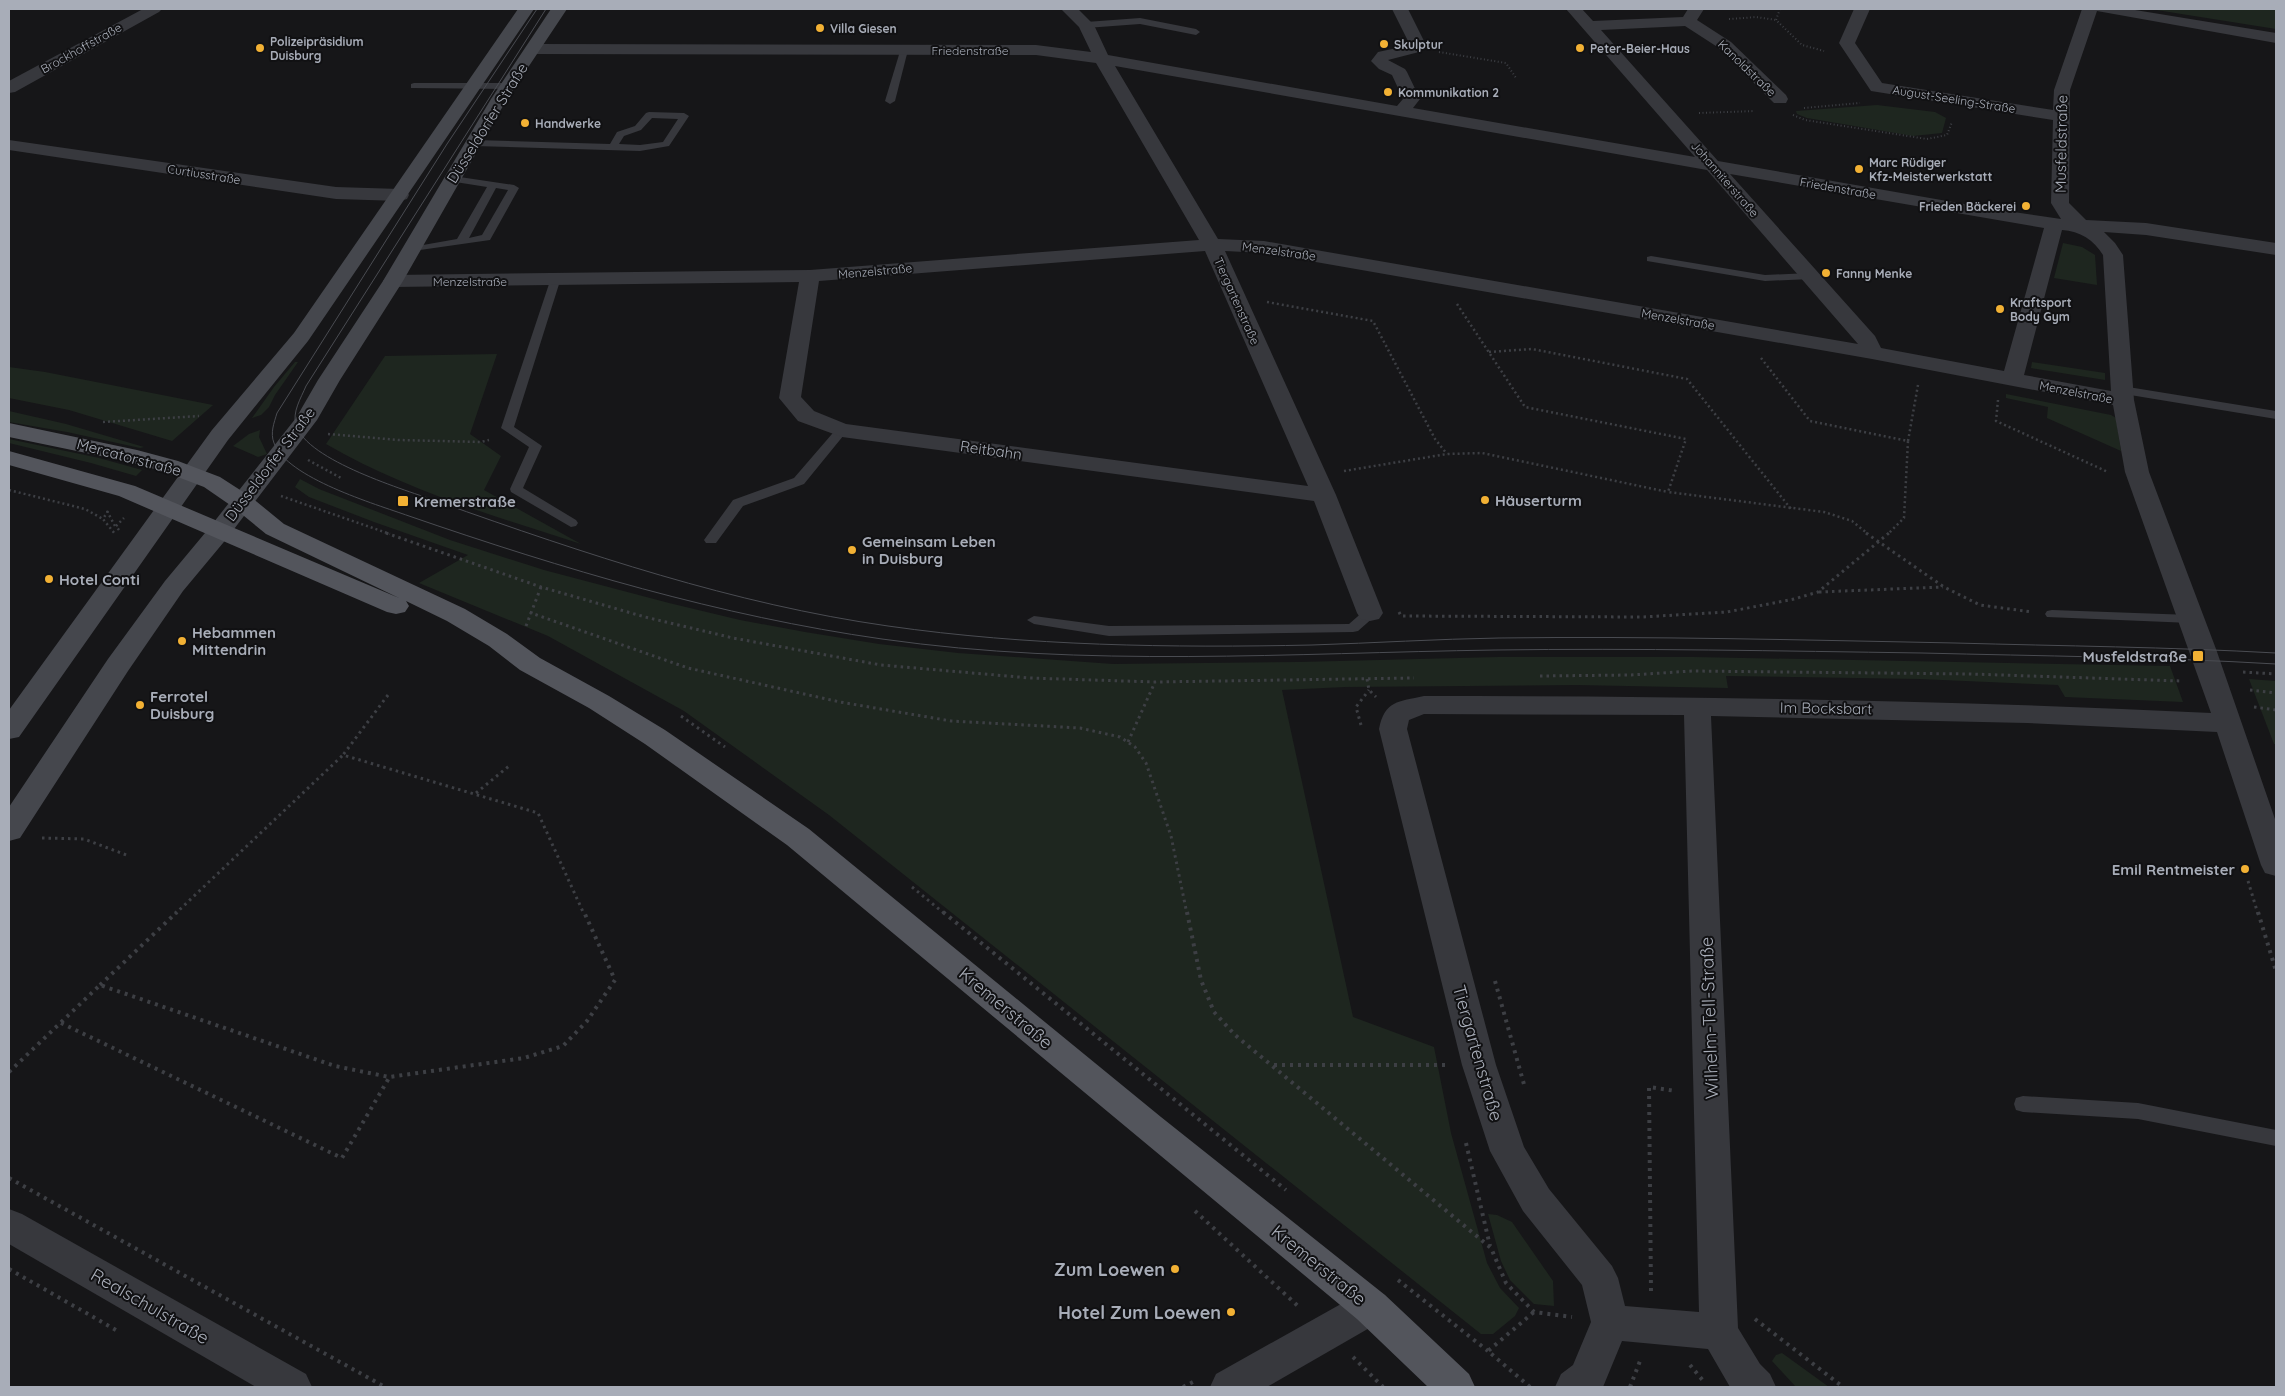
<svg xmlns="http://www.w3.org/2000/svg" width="2285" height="1396" viewBox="0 0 2285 1396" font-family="Quicksand,sans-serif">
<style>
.green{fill:#1e261f}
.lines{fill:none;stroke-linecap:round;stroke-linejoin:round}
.path-far3{stroke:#3d3f44;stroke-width:2;stroke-dasharray:1 2.5;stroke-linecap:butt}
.path-far2{stroke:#3d3f44;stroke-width:2.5;stroke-dasharray:2 3;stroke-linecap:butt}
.path-far1{stroke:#3d3f44;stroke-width:3;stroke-dasharray:2.5 4;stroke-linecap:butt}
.path{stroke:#3d3f44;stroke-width:4;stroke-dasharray:3 5;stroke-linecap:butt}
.lane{fill:#37383d;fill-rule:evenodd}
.street{fill:#37383d;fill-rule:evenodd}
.secondary{fill:#45474d;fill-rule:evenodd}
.primary{fill:#53555c;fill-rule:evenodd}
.tram{stroke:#4a4c52;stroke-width:1}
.poi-dot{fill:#f2b134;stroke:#111113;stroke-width:2}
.labels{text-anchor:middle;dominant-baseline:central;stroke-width:4;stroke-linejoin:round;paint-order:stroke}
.far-poi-label{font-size:12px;font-weight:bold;fill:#a8adb8;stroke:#111113;text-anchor:start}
.far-street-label{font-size:12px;fill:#a8adb8;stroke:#111113}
.street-label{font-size:15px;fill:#a8adb8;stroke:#111113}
.poi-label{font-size:15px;font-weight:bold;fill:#a8adb8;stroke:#111113;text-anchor:start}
.near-street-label{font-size:18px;fill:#a8adb8;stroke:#111113}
.near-poi-label{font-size:18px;font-weight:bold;fill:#a8adb8;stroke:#111113;text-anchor:end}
</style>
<rect width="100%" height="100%" fill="#161618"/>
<g class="green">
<polygon points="2150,9 2276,9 2276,29"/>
<polygon points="1877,105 1935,112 1946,118 1942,133 1913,136 1807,118 1797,114 1796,111"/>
<polygon points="2063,243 2082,247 2095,255 2097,285 2054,278"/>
<path d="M497 354 470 434 501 456 484 490 581 544C494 516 405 490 326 444L385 356Z"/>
<polygon points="295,362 298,362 275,395 269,407 261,415 252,418 274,387"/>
<polygon points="2032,362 2105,373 2105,380 2031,368"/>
<polygon points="9,367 45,372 213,405 172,441 69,410 9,398"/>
<polygon points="2006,394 2111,415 2116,418 2121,451 2047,418 2048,407 2006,398"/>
<polygon points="9,411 66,424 144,447 140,448 67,432 9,422"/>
<polygon points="260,430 259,437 267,454 258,457 233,446 249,434"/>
<polygon points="9,439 99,458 142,470 136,476 91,463 9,443"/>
<polygon points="300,479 319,489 450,540 544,570 669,603 740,620 805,632 879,644 958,653 1113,664 1299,662 1498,657 1694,657 2170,666 2183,702 2065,697 2058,685 1919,679 1726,676 1728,688 1577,685 1345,687 1282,690 1353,1017 1434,1047 1451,1133 1487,1263 1500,1288 1519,1308 1515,1316 1493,1334 1481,1334 829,815 684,711 548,636 419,583 468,555 374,522 309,497 295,487"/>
<polygon points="2249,679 2276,681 2276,744 2274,744"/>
<polygon points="1488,1214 1497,1215 1512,1222 1553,1281 1554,1306 1534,1304 1510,1280 1501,1261"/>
<polygon points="1782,1353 1829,1387 1796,1387 1772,1361 1776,1355"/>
</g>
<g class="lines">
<g class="path-far3">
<polyline points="1780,9 1776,20 1802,45 1824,51"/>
<polyline points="1729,19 1756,17 1776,20"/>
<polyline points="1439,52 1506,63 1516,78"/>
<polyline points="1804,108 1860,103"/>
<polyline points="1699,113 1755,111"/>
<polyline points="1793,115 1805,120 1927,139 1947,135 1952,122"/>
</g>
<g class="path-far2">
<polyline points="1267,302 1373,321 1435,439 1447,454"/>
<polyline points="1457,304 1525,407 1686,439 1668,492 1824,512 1852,521 1868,534"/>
<polyline points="1489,352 1532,349 1687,379 1791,509"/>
<polyline points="1761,358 1810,421 1908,441 1904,518 1888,534"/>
<polyline points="1998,400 1996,421 2108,472"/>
<polyline points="103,422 199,416"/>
<polyline points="328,434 399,440 481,442 489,440"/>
<polyline points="1908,441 1918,385"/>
<polyline points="308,460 341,478"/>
<polyline points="1344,471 1447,454 1482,453 1668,492"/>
<polyline points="9,490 85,509 103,519"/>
<polyline points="281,496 390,534"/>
<polyline points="107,511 116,528"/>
<polyline points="108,511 103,519 115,534"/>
<polyline points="119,530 116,526 124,518"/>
</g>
<g class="path-far1">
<polyline points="386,533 541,587 645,617 733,638 881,665 1030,678 1155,682 1414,678"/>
<polyline points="1866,533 1944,587 1980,605 2032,612"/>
<polyline points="541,587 531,613 688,668 840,702 951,721 1080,728 1120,737 1135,747 1146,763 1171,836 1187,914"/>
<polyline points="1819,592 1943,587"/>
<polyline points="1399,612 1401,616 1642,617 1727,612 1794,599 1818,592 1889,533"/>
<polyline points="526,626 531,613"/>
<polyline points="2243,672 2276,674"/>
<polyline points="1540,676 1631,675 1692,671 1971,674 2181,681"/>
<polyline points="1367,679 1369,690 1376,697"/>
<polyline points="2250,690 2276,693"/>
<polyline points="388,695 343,755 538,813 584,914"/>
<polyline points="2254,707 2276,710"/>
<polyline points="681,716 725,747"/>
<polyline points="1361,725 1356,707 1369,690"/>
<polyline points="1128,742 1155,682"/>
<polyline points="476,793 509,766"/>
<polyline points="42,838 84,839 129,856"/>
<polyline points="2248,881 2258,914"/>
<polyline points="912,887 945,914"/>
<polyline points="175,914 343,755"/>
</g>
<g class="path">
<polyline points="943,912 1286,1190"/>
<polyline points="1187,912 1201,980 1214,1012 1235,1035 1491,1248 1506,1283 1534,1312 1572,1317"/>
<polyline points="2258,912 2276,971"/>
<polyline points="1495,981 1525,1088"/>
<polyline points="100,985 177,912"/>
<polyline points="61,1023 342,1158 389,1078"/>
<polyline points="1274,1065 1445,1065"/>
<polyline points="9,1072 100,985 335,1066 389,1077 524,1058 563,1046 587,1021 615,980 584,912"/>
<polyline points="1466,1143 1490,1246"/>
<polyline points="9,1178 385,1387"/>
<polyline points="1195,1211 1299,1307"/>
<polyline points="9,1269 116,1330"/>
<polyline points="1398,1280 1488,1351"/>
<polyline points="1651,1291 1649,1087 1676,1091"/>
<polyline points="1755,1319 1843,1387"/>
<polyline points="1353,1357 1383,1387"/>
<polyline points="1690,1365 1705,1383"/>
<polyline points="1183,1387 1193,1382"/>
<polyline points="1530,1387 1488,1351 1534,1312"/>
<polyline points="1630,1387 1640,1361"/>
</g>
<g class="lane">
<polygon points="1140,18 1196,29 1200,32 1196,35 1140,24 1086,28 1082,25 1086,22"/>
<polygon points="901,48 908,50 895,101 890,104 885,101"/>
<polygon points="414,83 509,83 514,86 509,89 411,88 411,84"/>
<path d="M649 112 684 113 689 116 669 146 640 151 474 146 469 143 474 140 610 144 617 132 635 126 646 113ZM652 118 678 119 663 142 640 145 619 144 624 136 641 130Z"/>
<path d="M453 176 514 185 519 188 490 240 406 252V248L457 239 487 187 449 181V177ZM496 188 508 190 482 235 469 238Z"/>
<polygon points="1651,256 1765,275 1810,273 1815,276 1810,279 1765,281 1647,261 1647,257"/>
<polygon points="555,278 560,281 514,427 542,446 523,488 576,520 578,523 576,526 571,527 511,492 510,489 529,447 501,428 550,281"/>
<polygon points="2122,386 2276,411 2276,419 2118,393 2116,390 2118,387"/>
<polygon points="842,426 848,430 804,484 743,506 716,543 706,543 704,540 733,500 794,478 838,427"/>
<polygon points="1370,609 1375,610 1377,613 1375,616 1358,631 1353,632 1109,636 1034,624 1027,620 1034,616 1109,626 1349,624 1365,610"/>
<polygon points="2052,610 2191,615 2198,619 2191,623 2047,617 2045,614 2047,611"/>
<polygon points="2023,1096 2138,1103 2276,1130 2276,1146 2138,1119 2023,1112 2016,1110 2014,1104 2016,1098"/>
</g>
<g class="street">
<polygon points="143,9 162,9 159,12 15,92 9,93 9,81"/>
<path d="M1061 9H1078L1094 25 1108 55 1397 106 1403 99 1392 75 1379 69 1371 61 1378 52 1406 46 1408 41 1392 9H1408L1424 41 1419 52 1388 60 1405 69 1407 72 1420 99 1413 108 1695 157 1566 9H1582L1593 21 1683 17 1688 9H1704L1697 20 1731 42 1786 95 1788 99 1786 103H1774L1719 48 1685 26 1601 30 1718 161 1993 209 2061 219 2051 203 2053 120 1871 91 1839 43 1854 9H1870L1855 43 1882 83 2053 110 2054 90 2082 9H2129L2276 33V43L2097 11 2070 90 2069 203 2086 220 2146 223 2276 243V255L2146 235 2104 232 2115 243 2123 255 2134 400 2149 472 2216 649 2276 822V876L2265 873 2261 865 2217 732 2027 723 1711 716 1738 1328 1760 1364 1770 1374 1776 1387H1730L1708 1349 1622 1341 1603 1387H1555L1561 1374 1573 1365 1591 1322 1582 1285 1523 1211 1490 1151 1462 1065 1379 729C1385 700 1398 702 1424 696 1686 696 1948 700 2211 713L2125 472 2113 405 1872 359 1264 253 1225 251 1336 495 1383 613 1379 619 1370 621 1361 619 1357 613 1314 501 842 437 798 421 779 398 799 282 393 287 386 285 383 281 386 277 393 275 810 270 1199 240 1096 63 1036 55 533 54 527 52 525 49 527 46 533 44 1036 45 1091 52 1079 27ZM1115 66 1707 170 1858 344 1264 241 1218 239ZM1730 174 2044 228 2004 371 1881 348 1875 336ZM2062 230C2080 231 2094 240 2103 255L2111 391 2024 375ZM1205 251 1308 486 846 424 814 411 801 397 819 281ZM1424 714 1684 715 1699 1312 1625 1306 1618 1278 1612 1266 1549 1189 1524 1147 1496 1065 1407 729 1409 720Z"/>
<polygon points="9,140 336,187 400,189 407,191 409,195 407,199 400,201 336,199 9,150"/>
<polygon points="9,1209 22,1214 306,1374 312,1387 256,1387 9,1244"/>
<polygon points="1371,1290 1385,1295 1390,1307 1385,1319 1267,1387 1210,1387 1216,1374 1357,1295"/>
</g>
<g class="secondary">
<polygon points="518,9 534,9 308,341 228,440 19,737 9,739 9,710 212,430 294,333"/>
<polygon points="551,9 567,9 507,99 403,281 340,380 317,420 228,537 183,591 128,671 20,838 9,841 9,807 108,659 165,581 210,527 296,418 318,380 383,281 491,99"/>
</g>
<polygon class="primary" points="9,423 137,450 178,461 220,477 251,497 284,524 465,609 507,634 540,658 609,696 665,730 809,829 1161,1117 1385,1295 1469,1374 1475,1387 1428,1387 1357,1319 787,845 645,744 589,708 520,670 489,646 447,621 406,601 409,606 405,612 396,614 387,612 119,496 9,465 9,451 135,486 399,598 266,534 233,507 204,487 162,471 125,461 9,437"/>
<g class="tram">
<path d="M537 9 447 144 277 413C274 423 270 433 274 443 287 478 375 504 409 516 563 569 720 616 882 639 1086 668 1290 653 1495 650 1638 648 1780 651 1922 653 2040 656 2158 657 2276 664"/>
<path d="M546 9 306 386C301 398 292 412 296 425 307 461 406 490 439 502 586 554 733 604 888 626 1028 646 1171 648 1312 645 1374 643 1437 639 1499 638 1651 636 1803 640 1955 643 2062 646 2169 647 2276 653"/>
</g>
</g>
<g class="poi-dot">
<circle cx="820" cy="28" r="5"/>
<circle cx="1384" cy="44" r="5"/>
<circle cx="260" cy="48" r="5"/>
<circle cx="1580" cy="48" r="5"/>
<circle cx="1388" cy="92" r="5"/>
<circle cx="525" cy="123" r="5"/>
<circle cx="1859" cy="169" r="5"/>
<circle cx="2026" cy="206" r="5"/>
<circle cx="1826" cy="273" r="5"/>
<circle cx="2000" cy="309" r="5"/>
<circle cx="1485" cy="500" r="5"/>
<rect x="397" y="495" width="12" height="12" rx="2.5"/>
<circle cx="852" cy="550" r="5"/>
<circle cx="49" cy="579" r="5"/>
<circle cx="182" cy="641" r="5"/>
<rect x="2192" y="650" width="12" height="12" rx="2.5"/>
<circle cx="140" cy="705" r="5"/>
<circle cx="2245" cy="869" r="5"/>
<circle cx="1175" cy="1269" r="5"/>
<circle cx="1231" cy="1312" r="5"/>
</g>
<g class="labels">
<g class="far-poi-label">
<text x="830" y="28">Villa Giesen</text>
<text x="270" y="41">Polizeipräsidium<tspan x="270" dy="14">Duisburg</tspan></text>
<text x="1394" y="44">Skulptur</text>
<text x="1590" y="48">Peter-Beier-Haus</text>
<text x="1398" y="92">Kommunikation 2</text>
<text x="535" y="123">Handwerke</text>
<text x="1869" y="162">Marc Rüdiger<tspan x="1869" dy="14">Kfz-Meisterwerkstatt</tspan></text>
<text x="2016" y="206" text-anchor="end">Frieden Bäckerei</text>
<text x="1836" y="273">Fanny Menke</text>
<text x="2010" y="302">Kraftsport<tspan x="2010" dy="14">Body Gym</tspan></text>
</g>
<g class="far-street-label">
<text transform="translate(81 48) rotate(-29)">Brockhoffstraße</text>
<text x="970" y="50">Friedenstraße</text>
<text transform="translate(1747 68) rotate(44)">Kanoldstraße</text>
<text transform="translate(1954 99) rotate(9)">August-Seeling-Straße</text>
<text transform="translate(204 174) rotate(9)">Curtiusstraße</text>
<text transform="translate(1725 179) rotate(49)">Johanniterstraße</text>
<text transform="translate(1838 188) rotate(10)">Friedenstraße</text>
<text transform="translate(1279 251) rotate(8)">Menzelstraße</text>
<text transform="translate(875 271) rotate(-5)">Menzelstraße</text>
<text x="470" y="281">Menzelstraße</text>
<text transform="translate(1237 301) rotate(66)">Tiergartenstraße</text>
<text transform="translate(1678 319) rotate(10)">Menzelstraße</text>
<text transform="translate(2076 392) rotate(11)">Menzelstraße</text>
</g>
<g class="street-label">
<text transform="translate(487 123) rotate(-58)">Düsseldorfer Straße</text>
<text transform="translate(2061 144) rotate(-89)">Musfeldstraße</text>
<text transform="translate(991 450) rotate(8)">Reitbahn</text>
<text transform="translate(129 457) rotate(15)">Mercatorstraße</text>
<text transform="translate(270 464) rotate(-53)">Düsseldorfer Straße</text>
<text transform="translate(1826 708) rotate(1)">Im Bocksbart</text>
</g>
<g class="poi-label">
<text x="1495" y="500">Häuserturm</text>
<text x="414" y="501">Kremerstraße</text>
<text x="862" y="541">Gemeinsam Leben<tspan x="862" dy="17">in Duisburg</tspan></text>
<text x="59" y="579">Hotel Conti</text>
<text x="192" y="632">Hebammen<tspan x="192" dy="17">Mittendrin</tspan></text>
<text x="2187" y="656" text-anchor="end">Musfeldstraße</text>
<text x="150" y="696">Ferrotel<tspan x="150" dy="17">Duisburg</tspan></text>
<text x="2235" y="869" text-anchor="end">Emil Rentmeister</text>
</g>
<g class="near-street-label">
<text transform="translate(1006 1008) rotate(40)">Kremerstraße</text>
<text transform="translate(1709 1018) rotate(-92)">Wilhelm-Tell-Straße</text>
<text transform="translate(1478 1053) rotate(74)">Tiergartenstraße</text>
<text transform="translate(1319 1265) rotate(39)">Kremerstraße</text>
<text transform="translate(150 1306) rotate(30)">Realschulstraße</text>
</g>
<g class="near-poi-label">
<text x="1165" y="1269">Zum Loewen</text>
<text x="1221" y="1312">Hotel Zum Loewen</text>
</g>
</g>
<rect width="2285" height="1396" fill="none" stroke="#a8adb8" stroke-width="20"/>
</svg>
